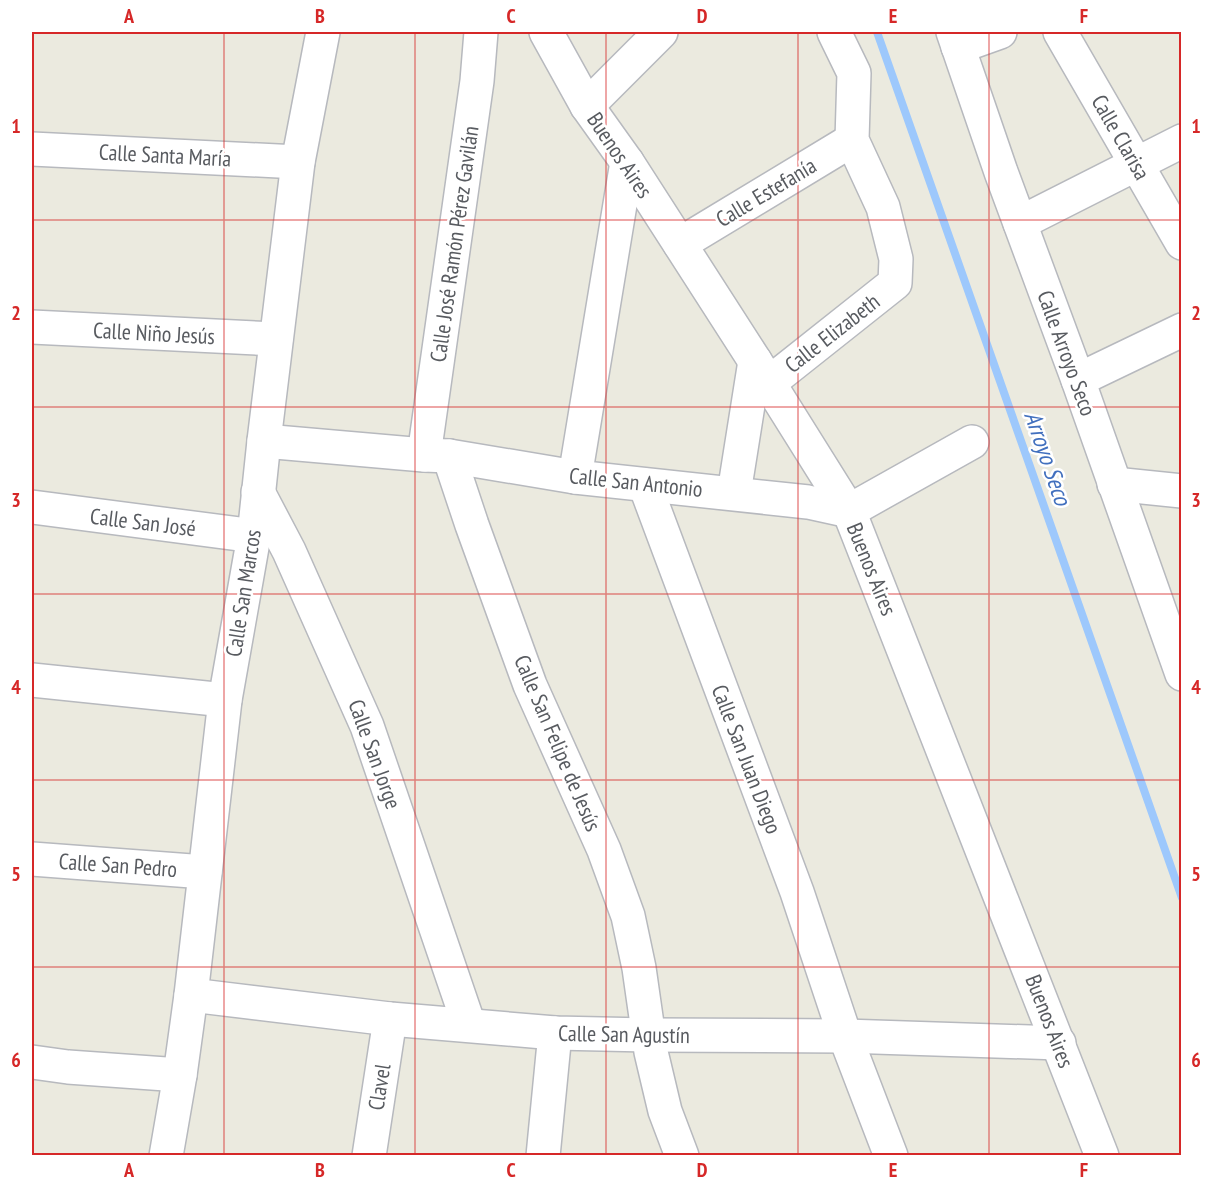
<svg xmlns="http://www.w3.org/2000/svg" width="1213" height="1187" viewBox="0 0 1213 1187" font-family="'PT Sans Narrow',sans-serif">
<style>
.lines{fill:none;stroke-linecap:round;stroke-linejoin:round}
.stream{stroke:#9dc8fc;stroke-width:8}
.minor-casing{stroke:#b7b9be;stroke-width:36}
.minor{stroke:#fff;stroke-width:33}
.grid{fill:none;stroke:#d62828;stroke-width:1.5;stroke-opacity:0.55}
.labels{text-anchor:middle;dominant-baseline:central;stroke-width:5;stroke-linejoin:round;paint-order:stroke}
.street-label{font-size:22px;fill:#585b60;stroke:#fff}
.water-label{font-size:24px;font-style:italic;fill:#4270be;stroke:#fff}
.neatline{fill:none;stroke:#d62828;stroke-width:2}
.grid-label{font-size:20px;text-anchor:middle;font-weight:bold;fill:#d62828}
</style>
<rect width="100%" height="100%" fill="#ebeadf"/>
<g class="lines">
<polyline class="stream" points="877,32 1182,898"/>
<g class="minor-casing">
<g id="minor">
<polyline points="546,32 587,106 627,162 755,361 849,511 1102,1156"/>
<polyline points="953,32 1001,172 1078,380 1182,674"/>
<polyline points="1060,32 1182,243"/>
<polyline points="958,47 1000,32"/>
<polyline points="587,106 661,32"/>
<polyline points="32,149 298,162"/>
<polyline points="1020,223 1182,141"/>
<polyline points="680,244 852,140"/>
<polyline points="32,327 276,339"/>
<polyline points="1078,380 1182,330"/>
<polyline points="769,383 895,283 896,259 883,207 852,140 854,73 834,32"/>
<polyline points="264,441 424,455 449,456 575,477 808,502 849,511"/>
<polyline points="424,455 477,81 481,32"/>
<polyline points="449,456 472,525 530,685 604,850 628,916 639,968 651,1052 665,1111 682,1156"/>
<polyline points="575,477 627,162"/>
<polyline points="1114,484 1182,491"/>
<polyline points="645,485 797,892 845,1036 891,1156"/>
<polyline points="258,492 289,551 367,726 469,1025"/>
<polyline points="734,493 755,361"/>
<polyline points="32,507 254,536"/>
<polyline points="849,511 972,442"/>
<polyline points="32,680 225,700"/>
<polyline points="32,859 205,872"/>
<polyline points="191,995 390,1019 555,1033 648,1035 845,1036 1059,1043"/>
<polyline points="32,1062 68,1067 180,1075"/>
<polyline points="166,1156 180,1075 191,995 225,700 254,536 264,441 298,162 323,32"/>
<polyline points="369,1156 390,1019"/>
<polyline points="543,1156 555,1033"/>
</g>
</g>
<use href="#minor" class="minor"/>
</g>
<path class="grid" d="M224 32V1156M415 32V1156M606 32V1156M798 32V1156M989 32V1156M32 220H1182M32 407H1182M32 594H1182M32 780H1182M32 967H1182"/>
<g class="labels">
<g class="street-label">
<text transform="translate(1121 137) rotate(60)">Calle Clarisa</text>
<text transform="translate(165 155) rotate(3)">Calle Santa María</text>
<text transform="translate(620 155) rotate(56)">Buenos Aires</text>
<text transform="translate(766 192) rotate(-31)">Calle Estefanía</text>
<text transform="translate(454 244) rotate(-82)">Calle José Ramón Pérez Gavilán</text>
<text transform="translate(154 333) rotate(3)">Calle Niño Jesús</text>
<text transform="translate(832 333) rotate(-38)">Calle Elizabeth</text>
<text transform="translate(1067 353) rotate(70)">Calle Arroyo Seco</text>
<text transform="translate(636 482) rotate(6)">Calle San Antonio</text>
<text transform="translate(143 522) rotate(7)">Calle San José</text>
<text transform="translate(872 569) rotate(68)">Buenos Aires</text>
<text transform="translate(243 593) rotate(-81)">Calle San Marcos</text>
<text transform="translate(558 743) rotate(67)">Calle San Felipe de Jesús</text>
<text transform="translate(375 754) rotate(70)">Calle San Jorge</text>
<text transform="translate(747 759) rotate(69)">Calle San Juan Diego</text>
<text transform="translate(118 865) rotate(4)">Calle San Pedro</text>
<text transform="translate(1050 1021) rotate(69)">Buenos Aires</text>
<text transform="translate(624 1034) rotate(1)">Calle San Agustín</text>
<text transform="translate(379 1087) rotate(-81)">Clavel</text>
</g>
<g class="water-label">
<text transform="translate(1048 458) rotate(71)">Arroyo Seco</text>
</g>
</g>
<rect width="1213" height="1187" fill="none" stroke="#ffffff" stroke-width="66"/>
<rect x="33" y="33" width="1147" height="1121" class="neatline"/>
<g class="grid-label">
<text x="129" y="23">A</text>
<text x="320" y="23">B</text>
<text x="511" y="23">C</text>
<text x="702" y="23">D</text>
<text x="893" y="23">E</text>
<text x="1084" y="23">F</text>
<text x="16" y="133">1</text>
<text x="1196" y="133">1</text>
<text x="16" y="320">2</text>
<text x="1196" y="320">2</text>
<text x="16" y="507">3</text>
<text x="1196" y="507">3</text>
<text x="16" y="694">4</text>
<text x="1196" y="694">4</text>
<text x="16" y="881">5</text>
<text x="1196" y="881">5</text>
<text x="16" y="1067">6</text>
<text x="1196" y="1067">6</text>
<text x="129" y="1177">A</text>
<text x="320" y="1177">B</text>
<text x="511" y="1177">C</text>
<text x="702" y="1177">D</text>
<text x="893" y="1177">E</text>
<text x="1084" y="1177">F</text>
</g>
</svg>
